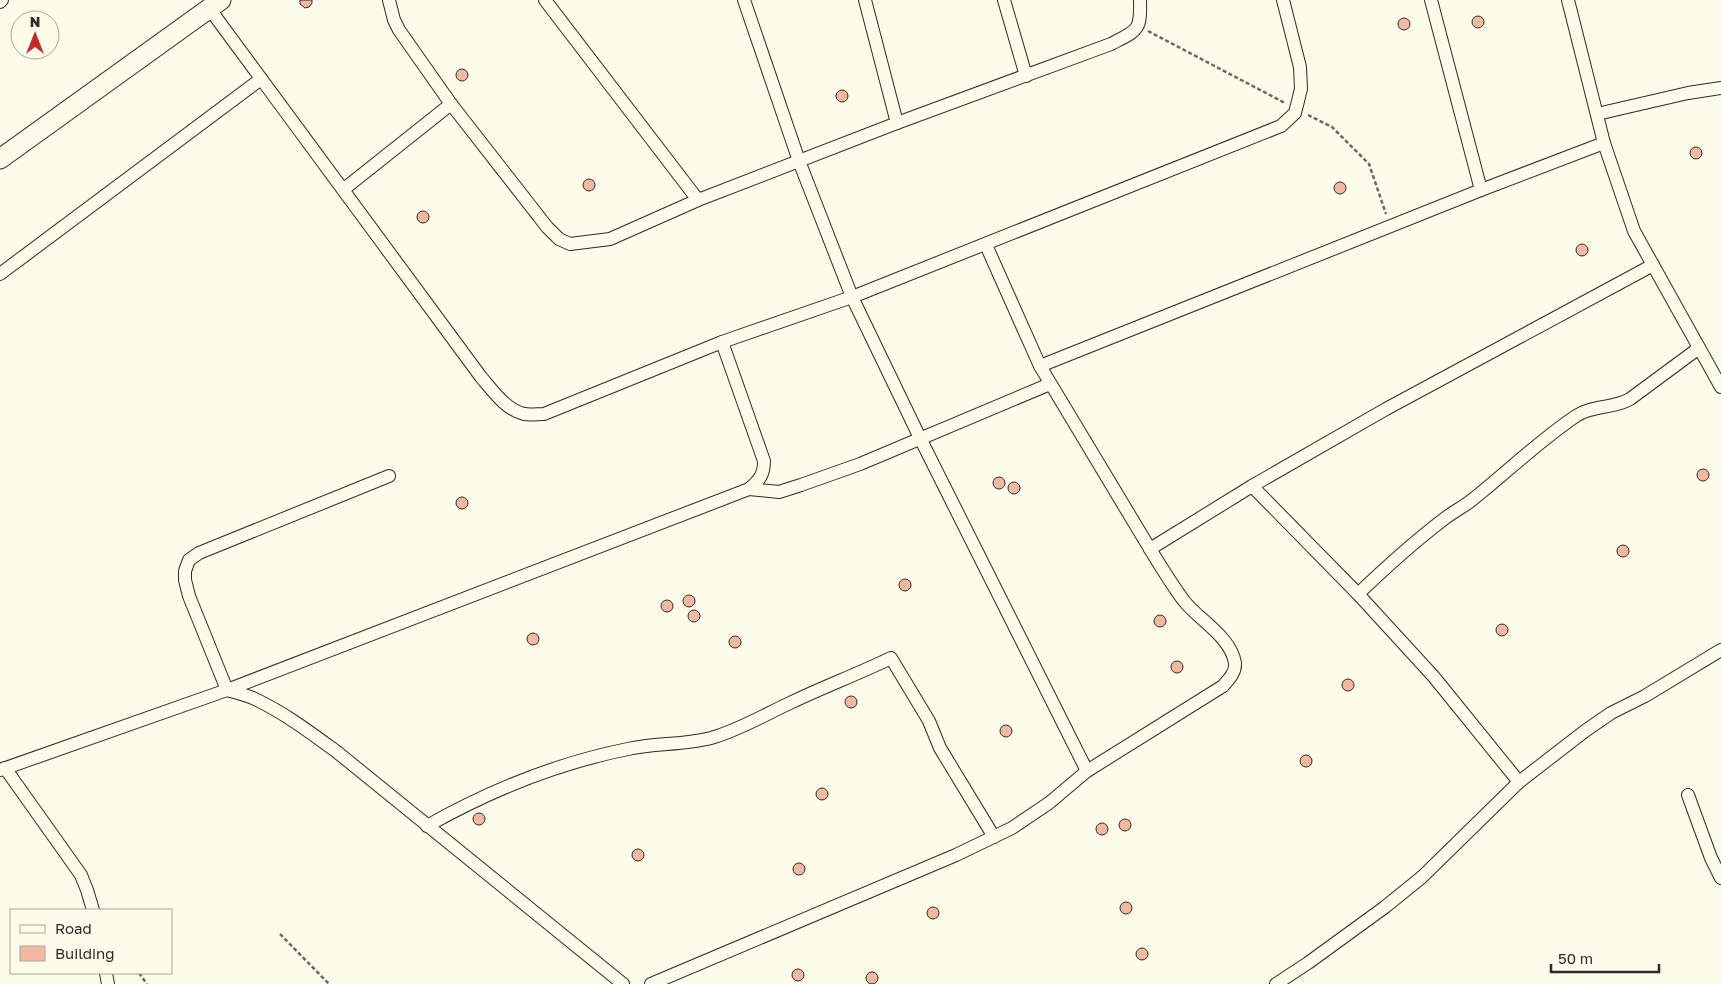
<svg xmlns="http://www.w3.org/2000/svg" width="1721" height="984" viewBox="0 0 1721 984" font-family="'Golos Text',sans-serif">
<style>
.building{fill:#f2b8a0;stroke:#2b2b2b}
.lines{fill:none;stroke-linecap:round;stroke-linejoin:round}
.street-casing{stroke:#2b2b2b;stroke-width:14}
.secondary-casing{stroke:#2b2b2b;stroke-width:21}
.path{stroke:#6a6964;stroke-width:2.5;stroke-dasharray:4 2.5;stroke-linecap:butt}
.street{stroke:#fdfbea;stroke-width:12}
.secondary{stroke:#fdfbea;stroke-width:19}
</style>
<rect width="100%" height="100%" fill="#fdfbea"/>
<g class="building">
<polygon points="300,0 312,0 312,3 309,7 305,8 300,4"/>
<circle cx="1478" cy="22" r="6"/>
<circle cx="1404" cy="24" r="6"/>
<circle cx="462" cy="75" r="6"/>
<circle cx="842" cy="96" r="6"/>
<circle cx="1696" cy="153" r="6"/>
<circle cx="589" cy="185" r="6"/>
<circle cx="1340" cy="188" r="6"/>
<circle cx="423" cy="217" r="6"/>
<circle cx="1582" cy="250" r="6"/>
<circle cx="1703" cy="475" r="6"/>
<circle cx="999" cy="483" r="6"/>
<circle cx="1014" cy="488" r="6"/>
<circle cx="462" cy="503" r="6"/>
<circle cx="1623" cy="551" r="6"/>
<circle cx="905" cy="585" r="6"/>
<circle cx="689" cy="601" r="6"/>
<circle cx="667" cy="606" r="6"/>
<circle cx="694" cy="616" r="6"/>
<circle cx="1160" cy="621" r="6"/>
<circle cx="1502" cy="630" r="6"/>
<circle cx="533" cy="639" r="6"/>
<circle cx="735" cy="642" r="6"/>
<circle cx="1177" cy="667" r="6"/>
<circle cx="1348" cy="685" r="6"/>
<circle cx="851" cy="702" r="6"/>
<circle cx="1006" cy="731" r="6"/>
<circle cx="1306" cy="761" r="6"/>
<circle cx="822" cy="794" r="6"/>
<circle cx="479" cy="819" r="6"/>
<circle cx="1125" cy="825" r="6"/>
<circle cx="1102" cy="829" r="6"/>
<circle cx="638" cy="855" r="6"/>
<circle cx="799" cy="869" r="6"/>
<circle cx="1126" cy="908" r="6"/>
<circle cx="933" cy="913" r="6"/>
<circle cx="1142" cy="954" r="6"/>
<circle cx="798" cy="975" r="6"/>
<circle cx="872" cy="978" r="6"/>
</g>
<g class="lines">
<g class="street-casing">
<g id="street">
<path d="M389 0 394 20 399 30 451 104 547 227 559 239 570 244 610 239 698 200 897 123 1111 44C1138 30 1141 31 1140 0"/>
<polyline points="545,0 698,200"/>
<polyline points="744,0 799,161 852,297 920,438 1087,771"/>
<polyline points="865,0 897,123"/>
<polyline points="1004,0 1026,76"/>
<polyline points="1431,0 1481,190"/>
<polyline points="1568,0 1604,143 1634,231 1721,387"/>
<polyline points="0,2 2,0"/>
<path d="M209 8 481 377C493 391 505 409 524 414 530 415 537 414 544 414L722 342 852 297 1281 126 1295 113 1301 89 1300 67 1283 0"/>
<polyline points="1597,114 1688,93 1721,88"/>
<polyline points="344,189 451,104"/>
<polyline points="986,245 1040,366 1481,190 1604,143"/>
<polyline points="0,274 261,79"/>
<polyline points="1040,366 1150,549 1252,486 1386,409 1653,265"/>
<path d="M389 476 199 553 189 560 185 571V580L189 596 227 690C237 693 248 695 257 700 286 714 311 733 337 752L623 984"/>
<polyline points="1252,486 1358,594 1434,677 1519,782"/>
<polyline points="749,489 779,492 801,485 860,464 1050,384"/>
<path d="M1358 594C1385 568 1414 542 1444 519 1453 512 1463 507 1472 500 1506 473 1540 440 1576 416 1592 405 1613 409 1630 399L1699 348"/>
<polyline points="5,768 81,875 87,890 93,910"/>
<path d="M0 770 227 690 749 489C760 480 764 474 764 461L722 342"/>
<polyline points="1688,795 1711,858 1721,878"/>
<path d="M427 826C489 791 558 763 628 749 655 743 684 745 711 738 739 730 764 715 790 703 823 687 858 674 891 658L929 721 940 748 994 837"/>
<polyline points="106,973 108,984"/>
<path d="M651 984 956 855 1012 828 1049 803 1087 771 1223 686C1229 679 1236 672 1235 663 1231 637 1199 620 1184 601 1172 585 1161 567 1150 549"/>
<polyline points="1276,984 1308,963 1385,907 1422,877 1519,782 1585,731 1611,713 1645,696 1721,650"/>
</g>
</g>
<g class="secondary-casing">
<polyline id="secondary" points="0,159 221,0"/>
</g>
<g class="path">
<polyline points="1148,31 1285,103"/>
<polyline points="1308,115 1332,127 1369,164 1386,214"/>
<polyline points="280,934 329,984"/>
<polyline points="139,973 147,984"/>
</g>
<use href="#street" class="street"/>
<use href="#secondary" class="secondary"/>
</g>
<rect x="10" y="909" width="162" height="65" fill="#fdfbea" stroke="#a9a89e"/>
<rect x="20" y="925" width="25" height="8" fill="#fdfbea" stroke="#a9a89e"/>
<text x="55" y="934" font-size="15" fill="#2b2b2b">Road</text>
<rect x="20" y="946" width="25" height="15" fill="#f2b8a0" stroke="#a9a89e"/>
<text x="55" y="959" font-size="15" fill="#2b2b2b">Building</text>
<g transform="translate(35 35)"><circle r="24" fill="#fdfbea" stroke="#a9a89e"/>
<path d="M0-4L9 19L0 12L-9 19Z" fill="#c62828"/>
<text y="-8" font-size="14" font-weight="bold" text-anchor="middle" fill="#2b2b2b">N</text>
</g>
<path d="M1551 964v8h108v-8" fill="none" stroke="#2b2b2b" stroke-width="2.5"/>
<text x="1558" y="964" font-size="15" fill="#2b2b2b" stroke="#fdfbea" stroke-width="4" paint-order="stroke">50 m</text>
</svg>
